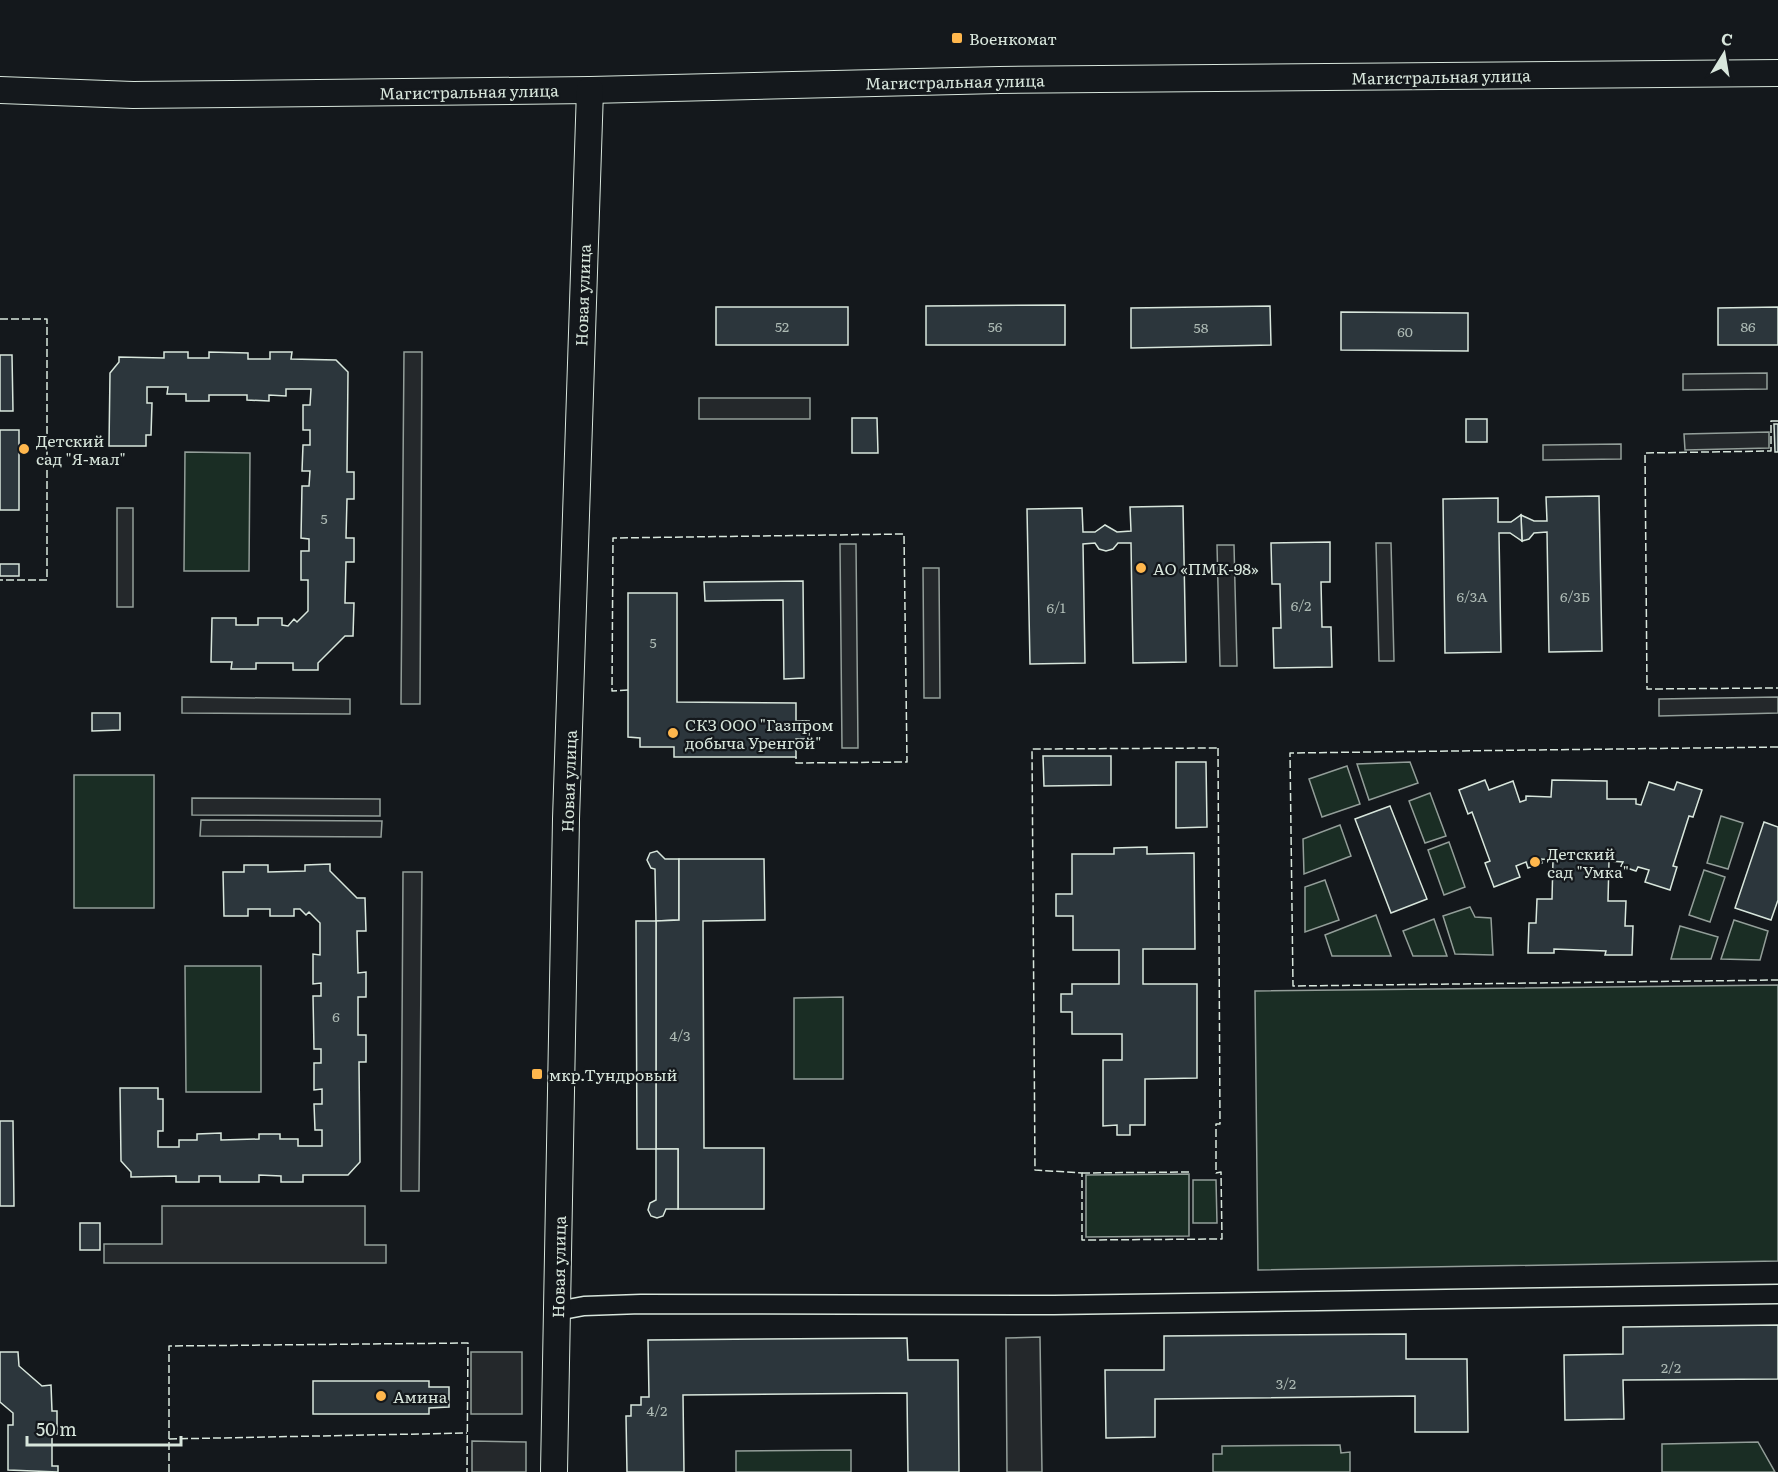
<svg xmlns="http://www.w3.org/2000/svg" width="1778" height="1472" viewBox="0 0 1778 1472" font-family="Literata,serif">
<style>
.green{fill:#1a2d24;stroke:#939e99;stroke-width:1.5}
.parking{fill:#24282b;stroke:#939e99;stroke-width:1.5}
.building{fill:#2c363c;stroke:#d8e6dc;stroke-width:1.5}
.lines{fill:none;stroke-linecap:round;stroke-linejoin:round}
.street-casing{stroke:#d8e6dc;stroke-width:21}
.secondary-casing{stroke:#d8e6dc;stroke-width:28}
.street{stroke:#14181c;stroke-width:18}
.secondary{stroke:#14181c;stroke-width:26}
.fence{stroke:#d8e6dc;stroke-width:1.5;stroke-dasharray:8 3;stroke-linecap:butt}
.poi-dot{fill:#ffb74d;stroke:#14181c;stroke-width:2}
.labels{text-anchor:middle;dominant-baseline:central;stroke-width:4.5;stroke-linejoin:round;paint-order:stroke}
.number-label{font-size:14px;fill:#adbab4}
.poi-label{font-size:16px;fill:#d8e6dc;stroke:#14181c;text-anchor:start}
.street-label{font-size:16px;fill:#d8e6dc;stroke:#14181c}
</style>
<rect width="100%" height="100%" fill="#14181c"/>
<g class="green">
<polygon points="185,452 250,453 249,571 184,571"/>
<polygon points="1410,762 1418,783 1369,800 1357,764"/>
<polygon points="1347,766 1360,804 1322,817 1309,779"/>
<rect x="74" y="775" width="80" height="133"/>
<polygon points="1430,793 1446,836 1425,843 1409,801"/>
<polygon points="1721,816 1743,823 1728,869 1707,863"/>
<polygon points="1340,825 1351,856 1304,874 1303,839"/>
<polygon points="1449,842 1465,887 1444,895 1428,850"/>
<polygon points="1704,870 1725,877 1710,922 1689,915"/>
<polygon points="1325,880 1339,920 1305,932 1305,887"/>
<polygon points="1470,907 1475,917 1491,918 1493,955 1455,954 1443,916"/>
<polygon points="1376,915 1391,956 1332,956 1325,935"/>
<polygon points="1434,919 1447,956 1413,956 1403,931"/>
<polygon points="1734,920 1768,931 1760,960 1721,959"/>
<polygon points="1680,926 1718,937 1711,959 1671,959"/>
<polygon points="185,966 261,966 261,1092 186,1092"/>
<polygon points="1778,985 1778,1261 1258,1270 1255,991"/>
<polygon points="843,997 843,1079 794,1079 794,998"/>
<polygon points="1189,1174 1189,1236 1086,1237 1086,1175"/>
<polygon points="1193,1180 1216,1180 1217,1223 1193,1223"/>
<polygon points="1758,1442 1775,1472 1662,1472 1662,1444"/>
<polygon points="1340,1445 1341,1453 1350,1452 1350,1472 1213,1472 1213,1454 1222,1454 1222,1446"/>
<polygon points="851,1450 851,1472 736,1472 736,1451"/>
</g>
<g class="parking">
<polygon points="404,352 422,352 420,704 401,704"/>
<polygon points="1767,373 1767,389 1683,390 1683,374"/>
<rect x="699" y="398" width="111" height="21"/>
<polygon points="1769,432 1769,448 1685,450 1684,434"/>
<polygon points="1621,444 1621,459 1543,460 1543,445"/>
<rect x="117" y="508" width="16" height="99"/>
<polygon points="1376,543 1391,543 1394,661 1379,661"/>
<polygon points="840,544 856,544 858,748 842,748"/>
<polygon points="1217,545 1234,545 1237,666 1220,666"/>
<polygon points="923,568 939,568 940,698 924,698"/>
<polygon points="182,697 350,699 350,714 182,713"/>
<polygon points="1778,697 1778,713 1659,716 1659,699"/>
<polygon points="192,798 380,799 380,816 192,815"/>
<polygon points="201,820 382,821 381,837 200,836"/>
<polygon points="403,872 422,872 419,1191 401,1191"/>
<polygon points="162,1206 365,1206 365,1245 386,1245 386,1263 104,1263 104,1244 162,1244"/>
<polygon points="1040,1337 1042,1472 1007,1472 1006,1338"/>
<rect x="471" y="1352" width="51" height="62"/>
<polygon points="472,1441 526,1442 526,1472 472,1472"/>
</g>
<g class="building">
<polygon points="1065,305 1065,345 926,345 926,306"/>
<polygon points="1270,306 1271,345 1131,348 1131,308"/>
<rect x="716" y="307" width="132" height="38"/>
<polygon points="1778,307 1778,345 1718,345 1718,308"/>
<polygon points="1341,312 1468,313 1468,351 1341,350"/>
<polygon points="164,352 188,352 188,358 209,358 209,352 248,353 248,359 270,359 270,352 292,352 291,359 336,360 348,372 347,472 354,472 354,499 347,499 346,538 354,538 354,562 346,562 345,603 354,603 353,636 345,636 318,663 318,670 293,670 293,663 256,663 256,669 231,669 232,662 211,662 212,618 236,618 236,625 258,625 258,618 282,618 282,625 288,626 294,619 297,622 308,611 308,580 301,580 301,551 309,551 309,539 301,538 302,486 309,486 310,471 302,471 303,445 310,445 310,430 303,430 303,405 310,405 311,389 286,389 286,396 269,395 269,401 247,400 247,395 209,395 209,401 186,401 186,394 167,394 168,387 147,387 147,403 152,403 151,435 146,435 146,446 109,446 110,373 119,362 119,357 164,358"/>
<polygon points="0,355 12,355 13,411 0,411"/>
<polygon points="852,418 877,418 878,453 852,453"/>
<rect x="1466" y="419" width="21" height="23"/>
<polygon points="1774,424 1778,424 1778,452 1775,452"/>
<rect x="0" y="430" width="19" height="80"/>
<polygon points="1599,496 1602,651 1549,652 1547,532 1534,533 1529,539 1522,541 1521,515 1534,521 1547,521 1546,497"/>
<polygon points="1498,498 1498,522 1511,522 1521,515 1522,541 1510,533 1499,533 1501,652 1445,653 1443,499"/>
<polygon points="1183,506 1186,662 1133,663 1131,543 1118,543 1113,549 1106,551 1099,549 1095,543 1083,544 1085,663 1030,664 1027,509 1082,508 1083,532 1095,532 1105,525 1117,532 1131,531 1130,507"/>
<polygon points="1330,542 1330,582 1321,582 1322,627 1331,627 1332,667 1274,668 1273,628 1281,628 1280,584 1272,584 1271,543"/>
<rect x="0" y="564" width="19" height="12"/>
<polygon points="803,581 804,678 784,679 783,600 705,601 704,582"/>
<polygon points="628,593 677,593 677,702 796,703 796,721 809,721 809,739 796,739 796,757 674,757 674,747 640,747 640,738 628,737"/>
<polygon points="92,713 120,713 120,730 92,731"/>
<polygon points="1043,756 1111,756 1111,785 1044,786"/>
<polygon points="1176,762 1206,762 1207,827 1176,828"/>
<polygon points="1485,780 1489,790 1513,781 1520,802 1526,800 1526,796 1551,797 1552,780 1607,781 1607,799 1636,799 1636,804 1641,805 1649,782 1674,790 1677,782 1702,790 1693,817 1689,816 1673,866 1677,867 1670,890 1645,882 1649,870 1638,867 1636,871 1621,866 1623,862 1609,861 1608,901 1626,901 1625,926 1633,926 1632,955 1605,955 1606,951 1554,949 1554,953 1528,953 1529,923 1536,923 1537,899 1552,899 1553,860 1541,859 1542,863 1528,868 1526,862 1516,866 1520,877 1494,887 1485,863 1490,861 1472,812 1468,814 1459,790"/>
<polygon points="1390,806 1427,899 1391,913 1355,819"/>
<polygon points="1764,822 1778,827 1778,900 1771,920 1735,908"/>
<polygon points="1147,847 1147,854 1194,853 1195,949 1143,949 1143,984 1197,984 1197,1078 1145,1079 1145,1125 1130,1125 1130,1135 1117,1135 1117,1125 1103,1126 1103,1060 1122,1060 1122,1034 1072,1034 1072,1012 1061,1012 1061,994 1072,994 1072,984 1119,984 1119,950 1073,950 1073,916 1056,916 1056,894 1072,894 1072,854 1114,854 1114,848"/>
<polygon points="657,851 665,859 679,859 679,920 656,921 655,869 651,868 647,860 650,853"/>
<polygon points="679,859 764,859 765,920 703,921 704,1148 764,1148 764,1209 678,1209 678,1149 656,1149 656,921 679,920"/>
<polygon points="330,864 330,871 357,898 365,898 366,931 357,931 358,973 366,972 366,997 358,997 358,1035 366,1035 366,1062 359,1062 360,1162 348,1175 303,1175 303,1182 281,1182 281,1176 259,1175 259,1182 220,1182 220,1176 199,1176 199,1182 176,1182 176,1176 131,1177 131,1172 121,1161 120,1088 158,1088 158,1099 163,1099 163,1131 158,1131 158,1147 179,1147 179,1140 197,1140 197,1134 221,1133 221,1140 259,1139 259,1134 280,1134 280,1139 298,1139 298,1146 322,1146 322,1130 315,1130 314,1104 322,1104 322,1089 314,1090 314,1063 321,1063 321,1049 314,1049 313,996 321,996 321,983 313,984 313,954 320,955 320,923 309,912 306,915 300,909 294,909 294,916 270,916 270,909 248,909 248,916 224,916 223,872 244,872 244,865 268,865 268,872 305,871 305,865"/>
<polygon points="636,921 656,921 656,1149 637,1149"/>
<polygon points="0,1121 13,1121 14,1206 0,1206"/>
<polygon points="656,1149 678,1149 678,1209 666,1209 663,1216 657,1218 651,1216 648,1210 650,1203 656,1200"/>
<rect x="80" y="1223" width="20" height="27"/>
<polygon points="1778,1325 1778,1379 1623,1380 1624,1419 1565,1420 1564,1355 1623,1354 1623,1327"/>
<polygon points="1406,1334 1406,1359 1467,1359 1468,1432 1415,1432 1415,1396 1155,1399 1155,1437 1106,1438 1105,1370 1164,1370 1164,1336"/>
<polygon points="907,1338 908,1360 958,1360 959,1472 908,1472 907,1393 683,1395 684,1472 627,1472 626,1416 631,1416 631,1405 641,1405 641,1397 649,1397 648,1340"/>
<polygon points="0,1352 18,1352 19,1366 42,1386 51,1385 52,1411 57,1411 57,1434 52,1434 52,1466 58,1466 58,1472 8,1470 8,1425 13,1425 13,1413 0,1402"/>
<polygon points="313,1381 429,1381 429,1387 449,1387 449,1407 429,1408 429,1414 313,1414"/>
</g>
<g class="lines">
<g class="street-casing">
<polyline id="street" points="557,1311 584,1306 641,1304 1054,1305 1778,1294"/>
</g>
<g class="secondary-casing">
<g id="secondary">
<polyline points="0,90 133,95 590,90 999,80 1778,73"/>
<polyline points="554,1472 566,819 590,90"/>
</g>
</g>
<use href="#street" class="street"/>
<use href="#secondary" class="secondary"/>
<g class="fence">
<polyline points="0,319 47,319 47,580 0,580"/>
<polyline points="1778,421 1771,421 1771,451 1645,453 1647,689 1778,688"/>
<polyline points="628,690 612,691 613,538 904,534 907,762 796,763 796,757"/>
<polyline points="1778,747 1290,753 1293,986 1778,980"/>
<polygon points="1218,748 1220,1124 1216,1124 1216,1173 1221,1172 1222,1239 1082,1240 1082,1173 1035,1170 1032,749"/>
<polyline points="1082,1173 1191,1172"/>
<polyline points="169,1439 467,1433"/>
<polyline points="169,1472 169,1346 468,1343 467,1472"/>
</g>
</g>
<g class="poi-dot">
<rect x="951" y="32" width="12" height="12" rx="3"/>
<circle cx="24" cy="449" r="6"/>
<circle cx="1141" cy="568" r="6"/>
<circle cx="673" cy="733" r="6"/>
<circle cx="1535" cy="862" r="6"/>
<rect x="531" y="1068" width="12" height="12" rx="3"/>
<circle cx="381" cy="1396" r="6"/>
</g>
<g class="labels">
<g class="number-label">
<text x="782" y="326">52</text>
<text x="995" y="326">56</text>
<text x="1748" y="326">86</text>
<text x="1201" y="327">58</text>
<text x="1405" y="331">60</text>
<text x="324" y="518">5</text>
<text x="1472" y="596">6/3А</text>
<text x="1575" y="596">6/3Б</text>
<text x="1301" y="605">6/2</text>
<text x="1056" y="607">6/1</text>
<text x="653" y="642">5</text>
<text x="336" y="1016">6</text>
<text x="680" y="1035">4/3</text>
<text x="1671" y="1367">2/2</text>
<text x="1286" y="1383">3/2</text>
<text x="657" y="1410">4/2</text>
</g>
<g class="poi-label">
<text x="969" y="38">Военкомат</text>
<text x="36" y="440">Детский<tspan x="36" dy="18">сад "Я-мал"</tspan></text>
<text x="1153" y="568">АО «ПМК-98»</text>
<text x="685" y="724">СКЗ ООО "Газпром<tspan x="685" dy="18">добыча Уренгой"</tspan></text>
<text x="1547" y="853">Детский<tspan x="1547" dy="18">сад "Умка"</tspan></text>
<text x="549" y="1074">мкр.Тундровый</text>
<text x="393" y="1396">Амина</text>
</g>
<g class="street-label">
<text transform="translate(1441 76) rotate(-1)">Магистральная улица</text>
<text transform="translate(955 81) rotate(-1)">Магистральная улица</text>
<text transform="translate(469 91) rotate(-1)">Магистральная улица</text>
<text transform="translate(582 295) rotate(-88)">Новая улица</text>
<text transform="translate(568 781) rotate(-88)">Новая улица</text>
<text transform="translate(558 1267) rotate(-89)">Новая улица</text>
</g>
</g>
<g transform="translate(1724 54) rotate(11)" stroke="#14181c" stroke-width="4.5" paint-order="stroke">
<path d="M0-4.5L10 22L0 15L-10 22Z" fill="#d8e6dc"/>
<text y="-9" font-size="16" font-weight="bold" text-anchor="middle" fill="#d8e6dc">С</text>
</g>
<path d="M27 1436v9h154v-9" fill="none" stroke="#d8e6dc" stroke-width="3"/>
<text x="36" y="1436" font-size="18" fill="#d8e6dc" stroke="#14181c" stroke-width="4.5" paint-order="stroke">50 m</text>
</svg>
